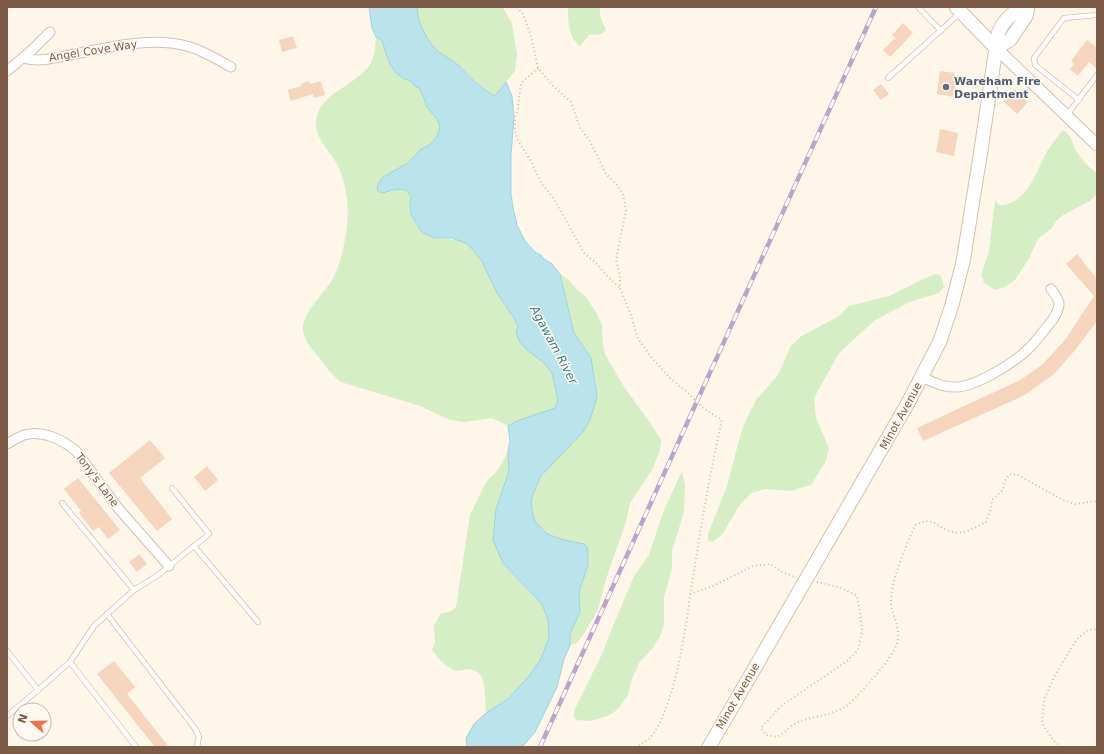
<svg xmlns="http://www.w3.org/2000/svg" width="1104" height="754" viewBox="0 0 1104 754" font-family="'DejaVu Sans',sans-serif">
<style>
.green{fill:#d5eec5}
.water{fill:#bae3eb;stroke:#9fd3dd}
.building{fill:#f6d5be}
.lines{fill:none;stroke-linecap:round;stroke-linejoin:round}
.service-casing{stroke:#d5c0af;stroke-width:6}
.minor-casing{stroke:#d5c0af;stroke-width:11}
.tertiary-casing{stroke:#d5c0af;stroke-width:13}
.secondary-casing{stroke:#d8c0ac;stroke-width:15}
.path{stroke:#dcb8a0;stroke-width:2;stroke-dasharray:1 3;stroke-linecap:butt}
.service{stroke:#fff;stroke-width:4.5}
.minor{stroke:#fff;stroke-width:9}
.tertiary{stroke:#fff;stroke-width:11}
.secondary{stroke:#fff;stroke-width:13}
.rail-casing{stroke:#baa4cb;stroke-width:4.5}
.rail{stroke:#fffaf1;stroke-width:3;stroke-dasharray:9;stroke-linecap:butt}
.service-dot{fill:#5c6f8a;stroke:#fffaf1;stroke-width:1.5}
.labels{text-anchor:middle;dominant-baseline:central;stroke-width:3;stroke-linejoin:round;paint-order:stroke}
.street-label{font-size:11px;fill:#7c5c49;stroke:#fffaf1}
.service-label{font-size:11px;font-weight:bold;fill:#4e5e75;stroke:#fffaf1;text-anchor:start}
.water-label{font-size:12px;font-style:italic;fill:#3d7b8a;stroke:#fffaf1}
</style>
<rect width="100%" height="100%" fill="#fef6e9"/>
<g class="green">
<path d="M417 7H503L512 24 517 55 515 71 495 96C479 88 471 76 458 65 453 60 446 57 440 53 428 43 417 23 417 7Z"/>
<path d="M568 7H600V16L606 30 602 34 589 35 580 46C568 37 568 20 568 7Z"/>
<path d="M376 37 382 40C386 53 389 71 403 78 404 79 408 80 409 80 413 82 414 87 419 88L424 98 426 106 437 119 440 127 437 136 431 144 420 150 408 163 383 177V193C391 190 406 185 410 197 412 202 410 209 411 215 413 221 419 231 425 234 438 242 453 236 467 243 478 250 490 281 497 293 503 303 512 312 517 324 518 327 517 329 516 332L527 350 544 363 552 373 558 400 555 408C538 415 524 416 508 426L492 418 465 422 450 420 420 406 341 382C331 375 324 364 317 355 312 349 306 342 304 335 297 317 324 294 332 280 341 265 344 245 347 228 349 208 347 185 338 166 331 152 314 138 316 121 319 93 355 86 369 66 375 58 375 47 376 37Z"/>
<path d="M1063 130C1072 134 1072 144 1077 152 1082 161 1089 167 1097 173V194L1090 201 1063 215 1056 221 1052 228 1038 239 1028 260 1015 280 1005 287 995 290 984 283 981 275 989 251 995 200 999 205C1027 205 1036 172 1046 153 1051 145 1057 137 1063 130Z"/>
<polygon points="560,274 570,281 578,291 585,296 596,312 602,325 603,344 605,354 624,387 651,424 661,440 661,443 659,453 652,470 630,503 626,522 606,579 598,610 583,635 577,643 570,645 570,634 580,612 579,592 588,565 588,552 587,547 584,544 564,540 547,534 535,521 532,511 531,500 540,477 583,432 590,420 591,358 574,333"/>
<polygon points="938,274 941,276 944,287 939,293 910,302 875,320 839,353 814,398 816,418 829,448 826,461 811,485 791,491 766,489 751,493 739,506 722,535 712,542 708,541 708,534 726,489 743,426 756,400 778,375 791,346 800,337 839,316 849,306 889,296 932,275"/>
<path d="M508 451 509 471 496 509 503 563 542 604 548 620 549 637 541 659 529 676 508 699 486 713C485 704 486 683 481 676 479 672 472 669 468 669 465 669 462 671 459 671 450 671 436 657 432 650L435 643 434 626 440 614 451 611 456 607 470 515 486 482 498 470Z"/>
<polygon points="682,471 685,486 684,512 672,551 672,568 664,597 664,625 660,636 652,649 639,663 631,682 628,695 618,709 610,715 591,721 576,720 574,717 574,711 603,652 606,643 634,576 649,555 664,510"/>
</g>
<path class="water" d="M369 7H417C417 23 428 43 440 53 446 57 453 60 458 65 470 76 480 89 495 96L506 82 512 96 514 117 511 154V194L513 207 517 225 525 241 535 252 541 255 543 258 552 264 560 274 574 333 591 358 597 397 590 420 583 432 540 477 531 500 532 511 535 521 547 534 564 540 584 544 587 547 588 552V565L579 592 580 612 570 634V645L564 659 557 687 535 732 524 745 519 747H467L466 738 474 724 486 713 508 699 529 676 541 659 549 637 548 620 542 604 503 563 493 540 496 509 509 471 508 451 510 441 508 426C524 416 538 415 555 408L558 400 552 373 544 363 527 350 519 341 516 332 518 326 514 318 497 293 481 260 468 244 452 238H435L425 234 420 230 411 215 410 205 411 197 407 191 402 189 392 190 383 193 379 192 377 190 378 184 383 177 408 163 420 150 431 144 437 136 440 127 437 119 426 106 424 98 419 88C414 87 413 82 409 80 408 80 404 79 403 78 389 71 386 53 382 40L376 37 372 28Z"/>
<g class="building">
<polygon points="903,23 913,33 890,57 883,50 895,38 892,35"/>
<polygon points="293,36 297,48 282,52 279,40"/>
<polygon points="1087,40 1097,48 1097,69 1089,62 1078,76 1070,69 1074,64 1071,61"/>
<polygon points="940,71 955,73 954,80 956,80 954,97 937,94"/>
<polygon points="309,81 310,84 321,81 325,95 314,98 313,94 291,101 288,90 301,86 301,84"/>
<polygon points="881,84 889,94 881,100 873,90"/>
<polygon points="1015,89 1028,102 1017,114 1003,101"/>
<polygon points="940,129 958,133 954,156 936,152"/>
<polygon points="1077,254 1097,279 1097,321 1076,349 1054,374 1025,395 923,441 917,428 1020,380 1042,365 1065,340 1094,296 1066,264"/>
<polygon points="150,440 165,458 140,478 172,519 157,531 109,473"/>
<polygon points="207,466 218,480 205,491 194,477"/>
<polygon points="78,478 120,530 108,539 99,527 93,531 79,513 81,511 64,489"/>
<polygon points="139,554 147,564 137,572 129,562"/>
<polygon points="114,661 135,687 127,694 169,747 155,747 97,674"/>
</g>
<g class="lines">
<g class="service-casing">
<g id="service">
<polyline points="918,7 941,31"/>
<polyline points="888,78 960,13"/>
<polyline points="1079,100 1035,65 1034,58 1064,18 1097,15"/>
<polyline points="1067,115 1097,75"/>
<polyline points="62,503 134,590"/>
<polyline points="194,546 258,622"/>
<polyline points="107,614 196,730 199,737 197,747"/>
<polyline points="7,651 38,690 70,662 94,626 134,590 158,575 209,534 172,488"/>
<polyline points="70,662 136,747"/>
<polyline points="7,716 38,690"/>
</g>
</g>
<g class="minor-casing">
<g id="minor">
<path d="M23 58C39 63 59 57 74 54 111 47 153 36 190 47 204 51 218 60 231 67"/>
<polyline points="7,71 32,50 50,32"/>
<path d="M922 377C933 382 944 388 957 387 976 386 1012 364 1026 351 1034 344 1040 336 1046 328 1051 322 1059 313 1059 304 1059 299 1054 293 1051 289"/>
<path d="M7 444C12 441 18 437 24 435 42 430 62 439 76 451L118 508 169 566"/>
</g>
</g>
<g class="tertiary-casing">
<polyline id="tertiary" points="996,48 1097,145"/>
</g>
<g class="secondary-casing">
<g id="secondary">
<polyline points="956,7 996,48"/>
<polyline points="996,48 1010,40 1026,16 1028,7"/>
<path d="M709 747 908 403 940 341 952 305 963 262 981 150 998 34C1002 22 1011 14 1022 7"/>
</g>
</g>
<g class="path">
<path d="M517 7 523 14 531 36 538 68 553 86 571 102 580 128 590 141 606 174 616 184 623 194 626 210 616 260 620 275V288L632 318 637 337 651 357 671 379 686 391 703 408 722 420C709 476 700 533 691 590 685 632 677 691 657 728 651 739 646 742 635 747"/>
<polyline points="538,68 521,83 518,108 515,118 515,130 517,139 531,161 541,183 554,199 584,253 598,265 608,277 620,288"/>
<path d="M817 582 842 588 857 596 860 612 862 631 858 650 847 661 781 706 761 728 766 735 777 737C785 733 789 727 796 723 808 717 822 717 834 712 839 710 844 708 848 705 860 694 893 658 897 643 901 629 893 617 891 604 890 581 906 547 915 525 935 515 935 528 953 532 964 535 976 527 986 522L991 509 992 500 1003 490 1005 481 1010 474 1018 475 1063 500 1075 504 1097 501"/>
<polyline points="690,594 713,586 753,566 770,564 782,572 795,577"/>
<polyline points="1061,747 1053,740 1042,723 1044,700 1055,675 1077,639 1088,630 1097,629"/>
</g>
<use href="#service" class="service"/>
<use href="#minor" class="minor"/>
<use href="#tertiary" class="tertiary"/>
<use href="#secondary" class="secondary"/>
<g class="rail-casing">
<polyline id="rail" points="540,747 876,7"/>
</g>
<use href="#rail" class="rail"/>
</g>
<circle class="service-dot" cx="946" cy="87" r="4"/>
<g class="labels">
<g class="street-label">
<text transform="translate(93 51) rotate(-9)">Angel Cove Way</text>
<text transform="translate(901 416) rotate(-61)">Minot Avenue</text>
<text transform="translate(97 480) rotate(53)">Tony's Lane</text>
<text transform="translate(738 696) rotate(-60)">Minot Avenue</text>
</g>
<g class="service-label">
<text x="954" y="81">Wareham Fire<tspan x="954" dy="13">Department</tspan></text>
</g>
<g class="water-label">
<text transform="translate(554 345) rotate(62)">Agawam River</text>
</g>
</g>
<rect width="1104" height="754" fill="none" stroke="#7c5c49" stroke-width="16"/>
<g transform="translate(32 722) rotate(290)"><circle r="19" fill="#fffaf1" stroke="#cbbbae"/>
<path d="M0-3L7 15L0 10L-7 15Z" fill="#f26e44"/>
<text y="-6" font-size="11" font-weight="bold" text-anchor="middle" fill="#7c5c49">N</text>
</g>
</svg>
